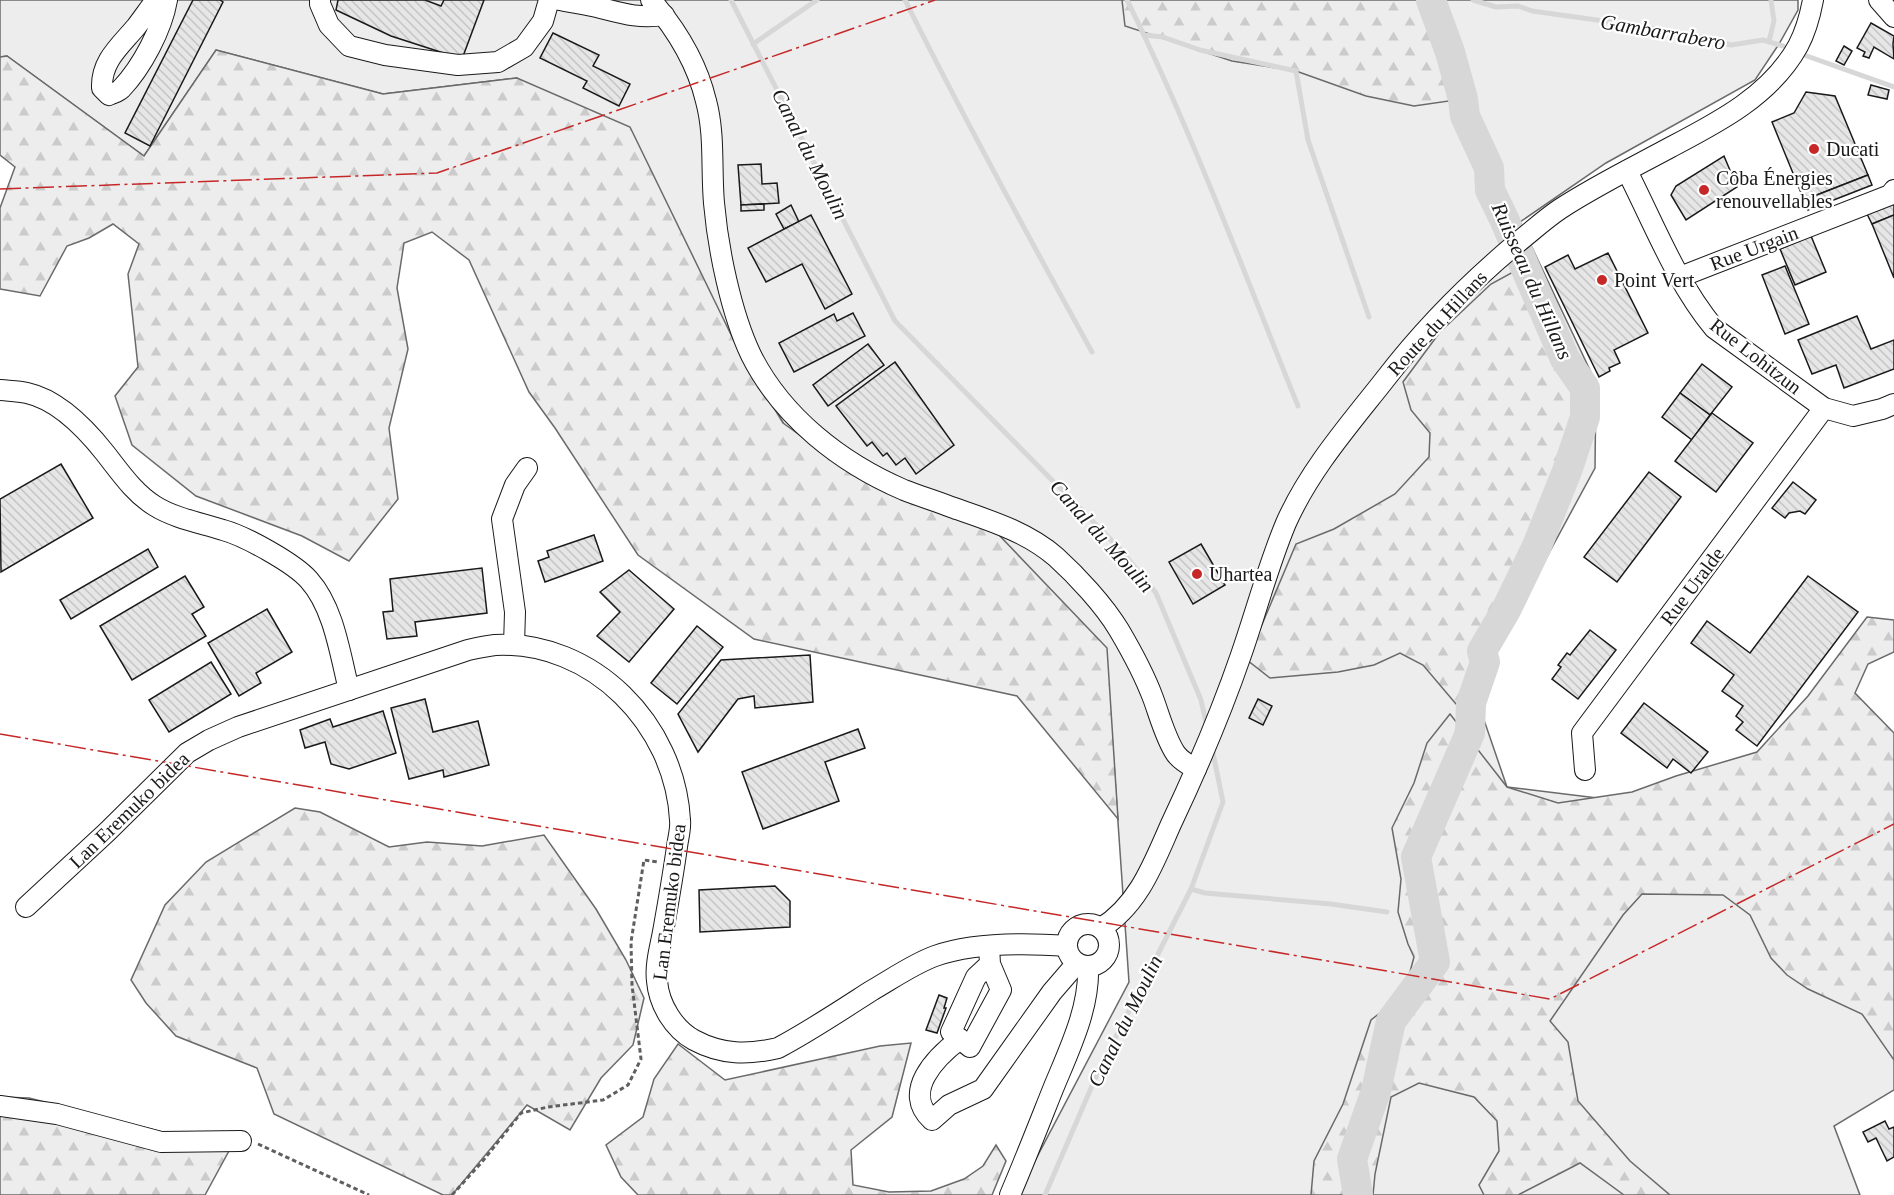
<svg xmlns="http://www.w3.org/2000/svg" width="1894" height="1195" viewBox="0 0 1894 1195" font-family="Georgia,serif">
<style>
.built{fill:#ededed;stroke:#6a6a6a;stroke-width:1.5}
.forest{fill:url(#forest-firs);stroke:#6a6a6a;stroke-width:1.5}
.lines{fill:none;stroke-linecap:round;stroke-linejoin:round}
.stream{stroke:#d7d7d7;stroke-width:5}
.river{stroke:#d7d7d7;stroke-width:30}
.building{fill:url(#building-back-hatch);stroke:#1a1a1a;stroke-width:1.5}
.minor-casing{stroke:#1a1a1a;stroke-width:22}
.path{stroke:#5f5f5f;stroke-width:3;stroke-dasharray:4.5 3;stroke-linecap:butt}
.minor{stroke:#fff;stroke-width:20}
.power{stroke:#c62828;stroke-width:1.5;stroke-dasharray:21 4.5 3 4.5;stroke-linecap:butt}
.poi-dot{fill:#c62828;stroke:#fff;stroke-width:2}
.labels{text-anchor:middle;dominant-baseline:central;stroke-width:4.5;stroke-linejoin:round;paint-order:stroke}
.poi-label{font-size:20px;fill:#1a1a1a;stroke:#fff;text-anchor:start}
.street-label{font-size:20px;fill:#1a1a1a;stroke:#fff}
.water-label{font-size:21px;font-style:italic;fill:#1a1a1a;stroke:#fff}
</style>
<defs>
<pattern id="forest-firs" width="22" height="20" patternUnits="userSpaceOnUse" patternTransform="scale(1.5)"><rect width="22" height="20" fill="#ededed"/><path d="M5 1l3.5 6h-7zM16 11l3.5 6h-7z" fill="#cbcbcb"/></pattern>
<pattern id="building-back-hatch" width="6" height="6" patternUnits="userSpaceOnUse" patternTransform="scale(1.5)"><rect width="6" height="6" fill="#e6e6e6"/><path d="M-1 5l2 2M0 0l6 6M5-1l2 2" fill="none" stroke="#c5c5c5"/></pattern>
</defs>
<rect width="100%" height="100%" fill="#fff"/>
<polygon class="built" points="0,0 1798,0 1798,10 1779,44 1755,80 1606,163 1520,222 1596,383 1595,468 1517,612 1485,662 1484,720 1507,787 1646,804 1894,1015 1894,1090 1834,1126 1860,1195 1017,1195 1129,982 1106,648 785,426 737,347 517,78 383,94 216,50 144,156 7,56 0,57"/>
<g class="forest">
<polygon points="1122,0 1431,0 1450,52 1463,99 1414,106 1366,96 1296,71 1232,61 1125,26"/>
<polygon points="216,50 383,94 517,78 630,127 737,347 783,423 859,477 997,533 1107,648 1118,819 1017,696 754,639 638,555 555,428 529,392 469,260 432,232 404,243 397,288 408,349 389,428 398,499 349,561 302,536 196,496 132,445 115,396 138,367 128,274 139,244 113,224 89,238 67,246 40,296 0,289 0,208 15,167 0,155 0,57 7,56 144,156"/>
<polygon points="1524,266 1585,407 1578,437 1542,535 1493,631 1471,703 1456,704 1423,665 1400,653 1374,665 1338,672 1270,678 1247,660 1296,544 1334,529 1395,494 1429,457 1430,433 1411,410 1403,382 1440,332 1491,284"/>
<polygon points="1867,617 1894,620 1894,652 1868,664 1855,693 1894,733 1894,1060 1862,1014 1808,989 1787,975 1771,958 1750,915 1723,895 1642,894 1623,915 1550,1021 1568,1042 1578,1101 1630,1161 1670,1195 1624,1195 1580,1163 1518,1195 1484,1195 1479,1185 1499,1151 1497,1121 1474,1097 1419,1083 1391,1097 1375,1174 1373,1195 1311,1195 1314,1161 1343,1104 1371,1020 1404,994 1414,957 1408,944 1398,912 1401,879 1392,828 1414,783 1427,743 1450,714 1507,787 1558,803 1632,792 1676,776 1757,752 1808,696"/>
<polygon points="295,808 320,812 389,847 427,842 482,846 544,835 596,909 626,960 644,998 633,1045 601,1078 570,1130 527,1105 452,1195 443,1195 274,1114 257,1068 176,1036 146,1003 131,980 165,905 206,862"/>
<polygon points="911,1043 892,1117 851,1150 853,1185 889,1192 931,1191 964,1179 983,1166 996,1145 1006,1161 992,1195 638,1195 621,1177 606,1145 643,1117 654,1079 678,1044 725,1080 880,1046"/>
<polygon points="0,1097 29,1098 230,1149 205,1195 0,1195"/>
</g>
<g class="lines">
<g class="stream">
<polyline points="731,0 895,321 1120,549 1156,593 1201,700 1207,727"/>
<path d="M905 0C964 119 1028 236 1092 352"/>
<path d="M1127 0C1192 132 1243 270 1298 406"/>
<polyline points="1473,0 1496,7 1518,6 1532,11 1640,26 1706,38 1731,45 1763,40 1783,46"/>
<polyline points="1144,35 1163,37 1200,50 1296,71 1308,140 1369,317"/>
<polyline points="1769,41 1774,21 1771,0"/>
<polyline points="753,44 817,0"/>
<polyline points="1804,55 1894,87"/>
<polyline points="1191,889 1205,893 1331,904 1387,912"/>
<polyline points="1045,1195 1098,1072 1191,889 1223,802 1212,748"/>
</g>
<polyline class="river" points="1358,1195 1352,1159 1376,1091 1391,1021 1435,962 1416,857 1470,733 1471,703 1485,662 1482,651 1506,610 1537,546 1567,471 1585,417 1585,388 1565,359 1504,219 1490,190 1489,168 1465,116 1463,99 1450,52 1431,0"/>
</g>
<g class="building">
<polygon points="193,0 220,0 223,2 150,146 125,133"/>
<polygon points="338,0 425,0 441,6 444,0 484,0 462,59 391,36 336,10"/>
<polygon points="1871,23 1894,36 1893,44 1894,59 1874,47 1869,58 1863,56 1865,52 1857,48"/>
<polygon points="553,33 599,55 593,66 630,84 619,106 583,88 587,81 540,58"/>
<polygon points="1844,46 1852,51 1844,65 1836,61"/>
<polygon points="1871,85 1889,90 1887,99 1868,95"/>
<polygon points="1806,92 1835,96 1868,175 1804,200 1772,122 1794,113"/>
<polygon points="1724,156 1737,187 1686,220 1671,195 1676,186"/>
<polygon points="761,164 762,184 777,183 779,203 741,205 738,165"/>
<polygon points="1868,175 1872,185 1808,210 1804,200"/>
<polygon points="1894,203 1894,215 1872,224 1867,214"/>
<polygon points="764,204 764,210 741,211 741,205"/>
<polygon points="791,205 799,222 784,229 776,214"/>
<polygon points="811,215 852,294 825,309 802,264 766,282 748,248"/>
<polygon points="1894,215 1894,278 1872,224"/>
<polygon points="1811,236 1826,272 1795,285 1780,249"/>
<polygon points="1608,253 1648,333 1614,350 1620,363 1609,368 1610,371 1599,377 1545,267 1568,255 1575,269"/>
<polygon points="1785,266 1809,324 1785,334 1762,275"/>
<polygon points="853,313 865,336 794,372 779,343 834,314 837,321"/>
<polygon points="1857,316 1871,349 1894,340 1894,369 1844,388 1836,365 1812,374 1798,340"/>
<polygon points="868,344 884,365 828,406 813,385"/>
<polygon points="895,362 954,445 916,474 905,458 896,465 887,453 883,456 872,442 867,446 836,406"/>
<polygon points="1702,364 1732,387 1710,415 1680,393"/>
<polygon points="1680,393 1710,415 1692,440 1662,417"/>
<polygon points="1712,413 1753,443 1716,492 1675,461"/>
<polygon points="61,464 93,518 1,572 0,499"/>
<polygon points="1649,472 1681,497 1617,582 1584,557"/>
<polygon points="1793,482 1816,500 1805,514 1800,511 1789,513 1785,518 1772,508"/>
<polygon points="594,535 603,561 545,582 538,561 549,557 547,551"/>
<polygon points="1201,544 1225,585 1193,604 1169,562"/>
<polygon points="148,549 158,567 71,619 60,600"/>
<polygon points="482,568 487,613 415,622 417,636 387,639 383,612 393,611 390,579"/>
<polygon points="629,570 674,609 629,662 597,636 620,612 600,592"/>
<polygon points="185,576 204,607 192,614 206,636 132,680 100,626"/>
<polygon points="1808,576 1858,612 1757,746 1736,730 1743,722 1736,716 1743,706 1722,691 1734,675 1691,643 1707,621 1750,653"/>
<polygon points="267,609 292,652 256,673 261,683 239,696 208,643"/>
<polygon points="697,626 723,647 677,704 651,683"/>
<polygon points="1590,630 1616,650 1578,699 1552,679 1561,667 1558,665 1567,653 1570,655"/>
<polygon points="810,655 813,702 755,708 754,696 738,699 698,752 678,714 721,660"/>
<polygon points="211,662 231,694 169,732 149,700"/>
<polygon points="425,699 433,732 478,721 489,765 444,777 443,770 409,779 391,708"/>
<polygon points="1258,699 1272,706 1263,725 1249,718"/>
<polygon points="1644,703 1708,752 1691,773 1673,759 1667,768 1621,733"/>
<polygon points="383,711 396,753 349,769 331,764 325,742 305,748 300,730 330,719 333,727"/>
<polygon points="858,729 865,748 825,762 839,801 763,829 742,772"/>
<polygon points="775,886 790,901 790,927 700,932 699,890"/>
<polygon points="939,995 947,998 944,1008 946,1008 937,1033 926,1030"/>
<polygon points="1885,1121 1889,1129 1894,1127 1894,1157 1887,1161 1876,1138 1868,1142 1863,1132"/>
</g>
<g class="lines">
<g class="minor-casing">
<g id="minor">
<path d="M156 0C149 9 143 18 136 27 120 46 101 61 102 88L109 95C113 93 118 92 121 89 142 67 162 29 167 0"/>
<polyline points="320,0 320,4 329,25 349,46 385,55 458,65 498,62 524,47 543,21 549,0"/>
<path d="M559 0C571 2 584 4 597 7 621 13 638 19 664 15"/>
<path d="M651 0C677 30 697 63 706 101 715 134 711 169 714 203 718 249 731 313 751 355 782 417 841 463 904 490 919 496 936 501 951 507 988 520 1026 531 1056 557 1077 576 1104 605 1119 630 1132 652 1144 674 1153 698 1159 714 1166 740 1176 754 1181 761 1189 765 1196 769"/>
<polyline points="1879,0 1894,17"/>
<path d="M1627 171C1654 224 1676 282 1714 328L1824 408 1853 416 1882 409 1894 404"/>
<polyline points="1680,277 1890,195 1894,190"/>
<path d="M0 390C9 391 18 391 27 393 59 400 86 429 105 453 120 472 134 493 155 506 174 518 201 523 223 530 245 536 294 563 309 580 334 608 340 654 349 690"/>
<polyline points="514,645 515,612 502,519 515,485 527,468"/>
<polyline points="1585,770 1582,733 1824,408"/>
<path d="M26 907 107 832 187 753 209 740 238 727 468 650C477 648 486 646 495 645 593 640 675 725 680 820 681 829 678 838 677 847 673 875 668 904 663 932 660 948 655 965 657 981 659 1005 674 1029 694 1040 722 1055 748 1055 778 1048 810 1031 840 1011 871 991 892 979 913 964 935 956 974 942 1026 943 1067 946"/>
<circle cx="1088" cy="945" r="21"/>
<path d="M1101 928C1139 905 1154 862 1171 824 1197 769 1221 713 1241 655 1256 612 1268 566 1286 523 1310 469 1350 424 1386 378 1426 326 1467 285 1517 243 1531 232 1545 219 1560 209 1595 186 1634 167 1671 147 1719 122 1771 95 1798 46 1806 31 1810 16 1813 0"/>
<polyline points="989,946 990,964 1001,990 970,1047 951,1032 976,977 990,964"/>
<path d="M960 1039C936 1057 901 1092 932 1120L949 1105 983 1089 1052 992 1077 963"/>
<polyline points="0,1106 57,1114 161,1142 241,1141"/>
<path d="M1010 1195C1025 1160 1039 1124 1053 1089 1069 1050 1090 1008 1088 966"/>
</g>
</g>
<g class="path">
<polyline points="258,1144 369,1195"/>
<polyline points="452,1195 482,1162 521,1113 548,1107 603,1100 628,1085 641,1059 632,985 631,942 644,860 658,862"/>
</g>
<use href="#minor" class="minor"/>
<g class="power">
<polyline points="0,189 437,173 935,0"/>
<polyline points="0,734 1550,999 1894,824"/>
</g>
</g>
<g class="poi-dot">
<circle cx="1814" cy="149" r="6"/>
<circle cx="1704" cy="190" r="6"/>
<circle cx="1602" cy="280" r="6"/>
<circle cx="1197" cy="574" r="6"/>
</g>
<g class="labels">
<g class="poi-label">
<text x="1826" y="149">Ducati</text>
<text x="1716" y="178">Côba Énergies<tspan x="1716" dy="23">renouvellables</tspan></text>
<text x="1614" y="280">Point Vert</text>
<text x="1209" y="574">Uhartea</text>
</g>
<g class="street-label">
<text transform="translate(1754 248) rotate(-21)">Rue Urgain</text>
<text transform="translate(1437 323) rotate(-47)">Route du Hillans</text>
<text transform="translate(1756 356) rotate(38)">Rue Lohitzun</text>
<text transform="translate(1692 586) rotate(-53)">Rue Uralde</text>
<text transform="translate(129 810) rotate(-44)">Lan Eremuko bidea</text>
<text transform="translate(669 902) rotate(-83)">Lan Eremuko bidea</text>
</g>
<g class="water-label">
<text transform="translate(1663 32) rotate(10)">Gambarrabero</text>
<text transform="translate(810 154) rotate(63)">Canal du Moulin</text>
<text transform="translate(1532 281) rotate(66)">Ruisseau du Hillans</text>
<text transform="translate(1102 536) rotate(48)">Canal du Moulin</text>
<text transform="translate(1125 1021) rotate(-64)">Canal du Moulin</text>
</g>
</g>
</svg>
